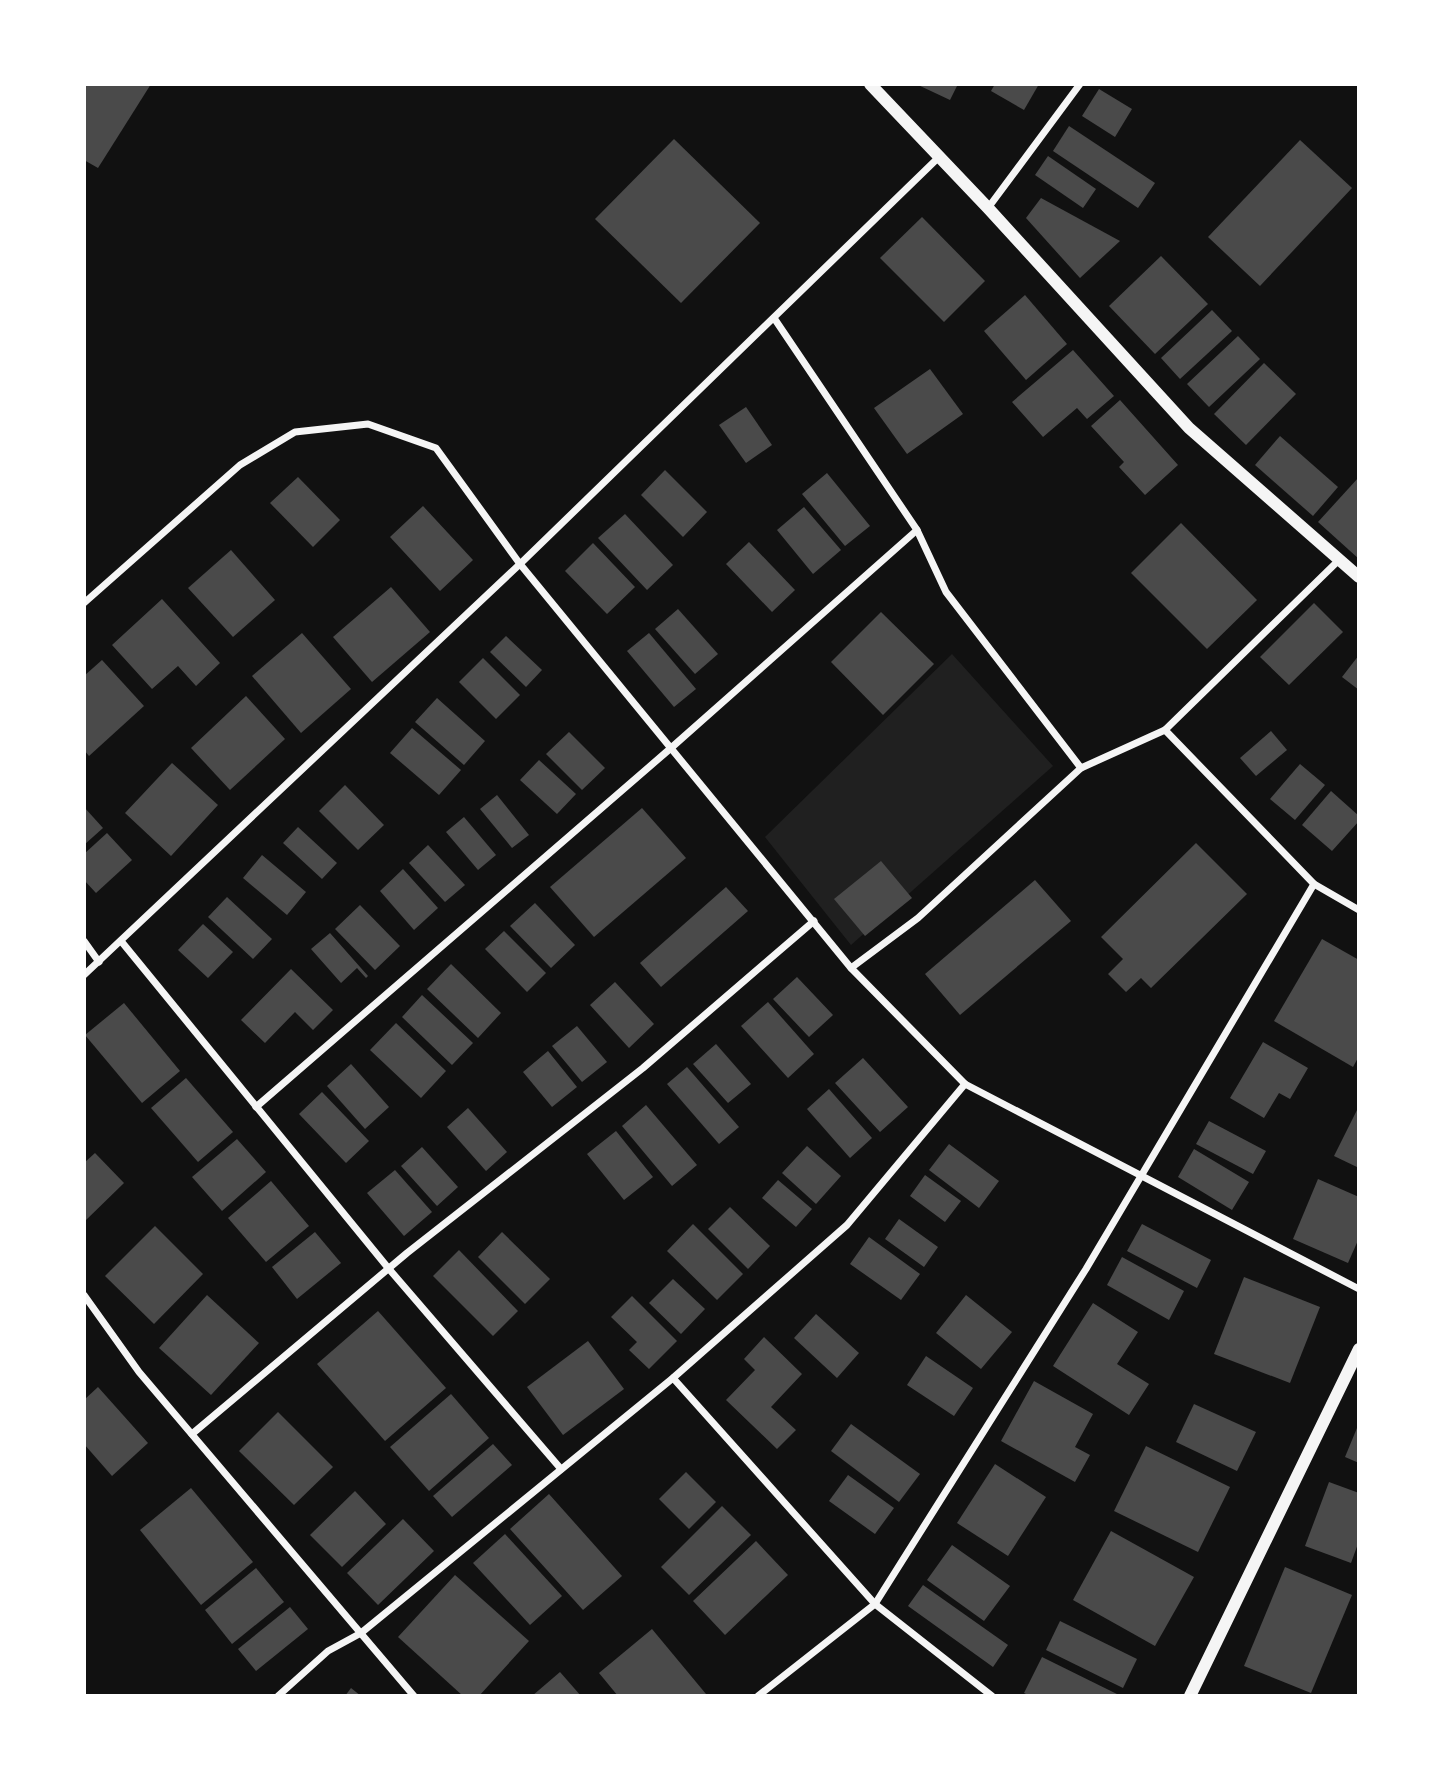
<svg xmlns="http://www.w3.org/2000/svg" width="1443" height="1780" viewBox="0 0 1443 1780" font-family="Overpass,sans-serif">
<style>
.green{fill:#202020}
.building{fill:#4a4a4a}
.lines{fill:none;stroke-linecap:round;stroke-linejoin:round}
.minor{stroke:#f5f5f5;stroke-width:7}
.tertiary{stroke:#f5f5f5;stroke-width:12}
</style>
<rect width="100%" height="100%" fill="#111"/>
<polygon class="green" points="952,654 1053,766 851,945 765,837"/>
<g class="building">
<polygon points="84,84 151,84 98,168 84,160"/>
<polygon points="916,84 958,84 950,100"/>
<polygon points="995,84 1039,84 1024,110 991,91"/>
<polygon points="1099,89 1132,109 1115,137 1082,116"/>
<polygon points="1069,126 1155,183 1138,208 1053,151"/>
<polygon points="674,139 760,223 681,303 595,219"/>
<polygon points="1300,140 1352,188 1260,286 1208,237"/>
<polygon points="1048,156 1096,189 1083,208 1035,175"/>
<polygon points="1041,198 1120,241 1080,278 1026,218"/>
<polygon points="922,217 985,281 944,322 880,258"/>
<polygon points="1161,256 1208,304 1155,354 1109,306"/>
<polygon points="1025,295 1067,344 1026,380 984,331"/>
<polygon points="1212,310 1232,331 1180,379 1161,358"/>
<polygon points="1238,336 1260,359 1209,407 1187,384"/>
<polygon points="1073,350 1114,396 1087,419 1077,408 1043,437 1012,402"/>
<polygon points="1264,363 1296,394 1246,445 1214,414"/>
<polygon points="930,369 963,414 907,454 874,408"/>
<polygon points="1120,400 1178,465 1145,495 1119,467 1124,462 1091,426"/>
<polygon points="746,407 772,445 746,463 719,425"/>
<polygon points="1280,436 1338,487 1313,516 1255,465"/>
<polygon points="665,470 707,512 683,537 641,495"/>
<polygon points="827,473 870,526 845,546 802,494"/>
<polygon points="298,477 340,520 313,547 270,503"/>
<polygon points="1359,477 1359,559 1318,522"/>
<polygon points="423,506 473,560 440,591 390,537"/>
<polygon points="804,507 841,550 813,574 777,530"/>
<polygon points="625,514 673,565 647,590 598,538"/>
<polygon points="1181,523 1257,600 1207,649 1131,573"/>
<polygon points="749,542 795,590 772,612 726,564"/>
<polygon points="593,543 635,587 607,614 565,571"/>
<polygon points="231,550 275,600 233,637 188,588"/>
<polygon points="391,587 430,632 372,682 333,637"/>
<polygon points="162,599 220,663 196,686 178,666 152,689 112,645"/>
<polygon points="1314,603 1343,632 1289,685 1260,657"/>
<polygon points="678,609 718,654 695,674 655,629"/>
<polygon points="881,612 934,664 883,715 831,662"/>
<polygon points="302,633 351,689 301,733 252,676"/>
<polygon points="649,633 696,689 674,707 627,651"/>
<polygon points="506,636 542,670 526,687 490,652"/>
<polygon points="1359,655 1359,690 1342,677"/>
<polygon points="483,658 520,695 496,719 459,682"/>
<polygon points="102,660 144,706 89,756 84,750 84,676"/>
<polygon points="246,696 285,739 230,790 191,748"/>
<polygon points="437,698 485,741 464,765 415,722"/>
<polygon points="412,728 461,770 439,795 390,753"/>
<polygon points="1271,731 1287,750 1256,776 1240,758"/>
<polygon points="569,732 605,768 582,790 546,754"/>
<polygon points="539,760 576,794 557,814 520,780"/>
<polygon points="172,763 218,805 171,856 125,813"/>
<polygon points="1300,764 1325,785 1295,820 1270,799"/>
<polygon points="345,785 384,825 358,850 319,811"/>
<polygon points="1331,791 1359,816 1359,821 1332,851 1302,825"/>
<polygon points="497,795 529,835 512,848 480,809"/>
<polygon points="84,807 103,828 84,845"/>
<polygon points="642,808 686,858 594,937 550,887"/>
<polygon points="464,817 496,855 478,870 446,832"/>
<polygon points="298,827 337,863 322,879 283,843"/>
<polygon points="107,833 132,860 96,893 84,880 84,854"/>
<polygon points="1196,843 1247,894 1151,988 1141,978 1126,992 1108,974 1123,959 1101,937"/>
<polygon points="428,845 465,885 445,902 409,863"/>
<polygon points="262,855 306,892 287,915 243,878"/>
<polygon points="881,861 912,898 865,936 834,899"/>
<polygon points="403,869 438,908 414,930 380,891"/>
<polygon points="1035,880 1071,921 960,1015 925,974"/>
<polygon points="726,887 748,911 661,987 640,963"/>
<polygon points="227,897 272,939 253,959 208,917"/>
<polygon points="535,903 575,945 551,968 510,926"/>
<polygon points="360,905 400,946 375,970 335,929"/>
<polygon points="203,924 233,952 208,978 178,950"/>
<polygon points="504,931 546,973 527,992 485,949"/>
<polygon points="330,933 368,976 366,978 357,968 341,983 311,949"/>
<polygon points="1322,939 1359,960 1359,1056 1353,1067 1274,1021"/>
<polygon points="451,964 501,1013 478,1038 427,989"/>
<polygon points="291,969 333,1010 313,1030 295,1012 265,1043 241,1020"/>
<polygon points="797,977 833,1015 809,1037 773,999"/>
<polygon points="615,982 654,1024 629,1048 590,1005"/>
<polygon points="422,995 473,1043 452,1065 402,1017"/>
<polygon points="768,1002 814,1054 788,1078 741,1026"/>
<polygon points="124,1003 180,1071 142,1103 85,1035"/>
<polygon points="396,1023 446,1071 421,1098 370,1050"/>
<polygon points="577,1026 607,1062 582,1082 552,1046"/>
<polygon points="1263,1042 1308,1068 1290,1099 1279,1093 1264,1118 1230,1098"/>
<polygon points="716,1044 751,1084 728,1103 693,1064"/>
<polygon points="548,1051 577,1087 552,1107 523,1072"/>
<polygon points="863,1058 908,1107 880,1132 835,1083"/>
<polygon points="351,1064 389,1107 365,1129 327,1086"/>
<polygon points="687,1067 739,1127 719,1144 667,1084"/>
<polygon points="186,1078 233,1132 198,1162 151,1108"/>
<polygon points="829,1089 872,1138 850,1158 807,1109"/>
<polygon points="322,1092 369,1141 346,1163 299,1114"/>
<polygon points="646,1105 697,1165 672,1186 622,1126"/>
<polygon points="1359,1106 1359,1168 1334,1156"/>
<polygon points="468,1108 507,1152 486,1171 447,1127"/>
<polygon points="1209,1121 1266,1151 1253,1174 1196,1144"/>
<polygon points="616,1131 653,1177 624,1200 587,1154"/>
<polygon points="237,1139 266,1172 222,1211 192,1177"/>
<polygon points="949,1144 999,1181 979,1208 929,1170"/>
<polygon points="807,1146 841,1176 816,1204 782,1173"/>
<polygon points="422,1147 458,1187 437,1206 401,1166"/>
<polygon points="1194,1149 1249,1182 1232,1210 1178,1177"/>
<polygon points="95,1153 124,1183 84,1222 84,1163"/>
<polygon points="395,1170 432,1212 404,1236 367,1193"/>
<polygon points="925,1175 961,1201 945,1222 910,1196"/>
<polygon points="1318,1179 1359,1197 1359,1238 1348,1263 1293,1239"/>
<polygon points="778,1180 812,1209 796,1227 762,1198"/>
<polygon points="271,1181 309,1226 266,1262 228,1218"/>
<polygon points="730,1207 770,1246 748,1269 708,1229"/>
<polygon points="899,1219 938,1247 924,1267 885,1239"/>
<polygon points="693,1224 743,1274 717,1300 667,1251"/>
<polygon points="1142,1224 1211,1260 1197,1288 1127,1251"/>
<polygon points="155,1226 203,1274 154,1324 105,1276"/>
<polygon points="315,1232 341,1263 297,1299 272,1267"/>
<polygon points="502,1232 550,1279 525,1304 478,1257"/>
<polygon points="869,1237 920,1274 901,1300 850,1264"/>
<polygon points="459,1250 518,1311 493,1336 433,1276"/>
<polygon points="1122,1257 1184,1291 1169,1320 1107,1285"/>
<polygon points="1244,1277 1320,1307 1290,1383 1214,1354"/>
<polygon points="673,1279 705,1309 681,1334 649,1303"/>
<polygon points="207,1295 259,1343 211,1395 159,1348"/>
<polygon points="966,1295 1012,1332 981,1369 936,1333"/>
<polygon points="632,1296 677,1341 649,1369 629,1350 637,1342 611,1317"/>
<polygon points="1093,1303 1138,1332 1117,1364 1149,1384 1129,1415 1053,1366"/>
<polygon points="378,1311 446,1388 385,1441 317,1364"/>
<polygon points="816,1314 859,1353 837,1378 794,1338"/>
<polygon points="764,1337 802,1374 771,1407 796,1430 777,1449 726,1400 755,1370 744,1359"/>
<polygon points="588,1341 624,1389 563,1435 527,1387"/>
<polygon points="926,1356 973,1388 954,1416 907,1385"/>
<polygon points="1034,1381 1093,1414 1075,1447 1090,1455 1075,1482 1001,1441"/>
<polygon points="98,1387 148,1443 112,1476 84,1444 84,1400"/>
<polygon points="451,1394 489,1438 429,1491 390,1447"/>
<polygon points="1194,1404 1256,1432 1237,1471 1176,1442"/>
<polygon points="278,1412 333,1467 294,1505 239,1451"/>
<polygon points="851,1424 920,1474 899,1502 831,1451"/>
<polygon points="1357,1428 1359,1429 1359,1463 1345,1457"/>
<polygon points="493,1444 512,1465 452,1517 433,1496"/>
<polygon points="1146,1446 1230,1487 1198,1552 1114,1511"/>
<polygon points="995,1464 1046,1497 1008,1556 957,1523"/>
<polygon points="686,1472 716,1502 689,1529 659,1499"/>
<polygon points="848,1475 894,1508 875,1534 829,1501"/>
<polygon points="1329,1482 1359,1493 1359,1541 1351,1563 1305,1546"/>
<polygon points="191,1488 253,1562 201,1605 140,1530"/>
<polygon points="355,1491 386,1524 342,1567 310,1535"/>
<polygon points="549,1494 622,1576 583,1610 510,1529"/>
<polygon points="722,1506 751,1535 689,1595 661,1567"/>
<polygon points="403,1519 434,1551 378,1605 347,1573"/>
<polygon points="1111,1531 1194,1577 1155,1646 1073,1600"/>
<polygon points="505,1534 562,1596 530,1625 473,1563"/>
<polygon points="756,1541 788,1575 725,1635 693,1601"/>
<polygon points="952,1545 1010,1586 984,1621 927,1580"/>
<polygon points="1285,1567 1352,1595 1311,1693 1244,1666"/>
<polygon points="256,1568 284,1602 232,1644 205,1610"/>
<polygon points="455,1575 529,1641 479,1696 463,1696 398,1637"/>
<polygon points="923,1585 1008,1645 993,1667 908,1606"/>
<polygon points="290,1607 308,1629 256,1671 238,1649"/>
<polygon points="1060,1621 1137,1659 1123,1688 1046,1650"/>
<polygon points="652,1629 706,1694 704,1696 618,1696 599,1673"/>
<polygon points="1042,1657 1121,1696 1030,1696 1024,1693"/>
<polygon points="560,1672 581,1696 532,1696"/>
<polygon points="351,1688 361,1696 345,1696"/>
</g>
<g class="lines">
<g class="minor">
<polyline points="988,208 1080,84"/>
<polyline points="774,318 917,530 946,592 1081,768"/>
<polyline points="84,603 240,465 295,432 368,424 436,448 520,564 851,968 965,1084 1359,1289"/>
<polyline points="1165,730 1314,884 1359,910"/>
<polyline points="84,941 99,962"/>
<polyline points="121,941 389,1269 561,1469"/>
<polyline points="851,968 918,918 1081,768 1165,730 1339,560"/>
<polyline points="84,975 520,564 939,157"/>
<polyline points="256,1107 671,748 917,530"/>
<polyline points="84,1295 139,1372 414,1696"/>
<polyline points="673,1378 875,1604 992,1696"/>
<polyline points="192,1434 407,1253 643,1068 814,921"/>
<polyline points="278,1696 328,1651 361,1633 673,1378 847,1225 965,1084"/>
<polyline points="758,1696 875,1604 1086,1269 1314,884"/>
</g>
<g class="tertiary">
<polyline points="870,84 988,208 1189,428 1359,577"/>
<polyline points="1190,1696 1359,1349"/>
</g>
</g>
<rect width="1443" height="1780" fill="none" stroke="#ffffff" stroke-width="172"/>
</svg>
